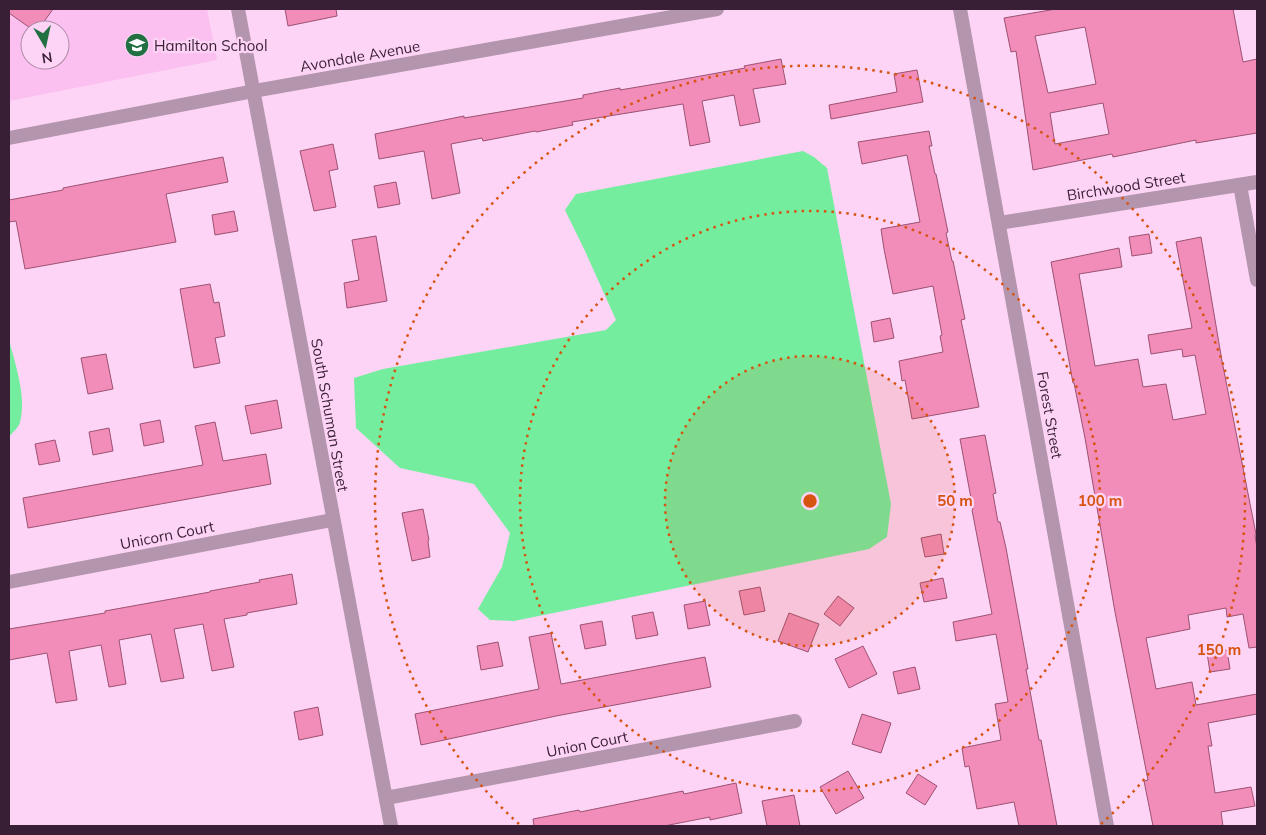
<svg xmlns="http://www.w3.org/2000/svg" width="1266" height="835" viewBox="0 0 1266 835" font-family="Mulish,sans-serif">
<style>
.built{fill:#fbc0f0;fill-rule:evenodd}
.green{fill:#75ed9f}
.building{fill:#f28cb8;stroke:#9c5273;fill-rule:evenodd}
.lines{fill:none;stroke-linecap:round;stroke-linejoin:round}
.minor{stroke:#b395ad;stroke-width:14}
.tertiary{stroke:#b395ad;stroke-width:14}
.ring{fill:none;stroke:#d65310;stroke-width:2.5;stroke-dasharray:2.5 5}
.labels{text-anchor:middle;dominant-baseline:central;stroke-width:4.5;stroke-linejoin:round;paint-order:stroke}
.poi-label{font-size:15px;fill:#391f35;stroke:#fdd4f5;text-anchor:start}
.street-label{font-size:15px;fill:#391f35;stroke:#fdd4f5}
.centre{fill:#d65310;stroke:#fdd4f5;stroke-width:2.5}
.ring-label{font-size:15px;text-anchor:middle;font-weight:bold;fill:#d65310;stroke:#fdd4f5;stroke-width:4.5;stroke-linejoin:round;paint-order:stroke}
</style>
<rect width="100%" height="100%" fill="#fdd4f5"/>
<path class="built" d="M9 9H207L217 60 9 101ZM30 30H60V60H30Z"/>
<g class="green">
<polygon points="803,151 814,157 827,168 891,504 887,537 869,549 514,621 490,620 478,609 502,567 510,533 474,484 400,468 356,428 354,378 383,369 606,330 616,320 585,251 565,210 576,194"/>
<path d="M9 340C15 363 27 398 20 422 19 427 12 433 9 437Z"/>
</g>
<g class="building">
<polygon points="9,9 53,9 38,30 33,30 9,13"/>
<polygon points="285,9 336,9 337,16 288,26"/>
<path d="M1056 9H1233L1243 62 1257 59V133L1196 143V140L1113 157 1112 154 1033 170 1016 51 1011 52 1004 18ZM1085 27 1096 84 1048 93 1035 36ZM1103 103 1109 134 1055 144 1050 113Z"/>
<polygon points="781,59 786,84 753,89 760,122 740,126 734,95 702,101 710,142 690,146 683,104 572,122 573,125 536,132 535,131 483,141 482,138 451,144 460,193 432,199 424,151 379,159 375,134 464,116 464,118 583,98 583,95 620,88 620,90 673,81 745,68 744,66"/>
<polygon points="917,70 923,102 831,119 829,105 897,92 894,74"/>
<polygon points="929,131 932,146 929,146 935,174 936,174 948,232 946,233 952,261 953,261 965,319 961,320 979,407 912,419 905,380 902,381 899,361 943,352 940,336 942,335 933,286 893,294 884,249 881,229 920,222 907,155 862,164 858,142"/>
<polygon points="333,144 338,169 329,171 336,207 314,211 300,151"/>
<polygon points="223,157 228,182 166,194 176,242 25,269 16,221 9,222 9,200 63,190 63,188"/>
<polygon points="396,182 400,204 378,208 374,186"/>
<polygon points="234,211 238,231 215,235 212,215"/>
<polygon points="1149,234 1152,253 1132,256 1129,237"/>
<polygon points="376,236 387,301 347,308 344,283 359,280 352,240"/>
<polygon points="1201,237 1222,361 1256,534 1255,535 1257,548 1257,647 1249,648 1243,614 1227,617 1226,608 1188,615 1190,629 1146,638 1156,689 1192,682 1196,705 1257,694 1257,714 1208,723 1212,746 1208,746 1215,793 1251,787 1255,806 1221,812 1223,826 1153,826 1144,781 1148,780 1115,612 1085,438 1074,383 1073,383 1051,262 1119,248 1122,267 1079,274 1095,366 1138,359 1143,387 1166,384 1173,420 1206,414 1195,355 1183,357 1182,349 1151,354 1148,335 1192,328 1176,242"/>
<polygon points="210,284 214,303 219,302 225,336 215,338 220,363 194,368 180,289"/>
<polygon points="890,318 894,338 874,342 871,322"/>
<polygon points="106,354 113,389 88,394 81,358"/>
<polygon points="277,400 282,428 251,434 245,406"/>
<polygon points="160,420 164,442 144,446 140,424"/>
<polygon points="215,422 223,461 266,454 271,484 28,528 23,498 203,465 195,426"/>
<polygon points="109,428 113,451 93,455 89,432"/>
<polygon points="985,435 996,493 993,494 998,522 1000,522 1006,548 1028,669 1026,669 1039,740 1041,740 1057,826 1019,826 1014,802 977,809 969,766 965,767 962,748 1001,740 995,704 1008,702 996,634 956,641 953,622 992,614 972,510 973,509 960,439"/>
<polygon points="55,440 60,461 39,465 35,444"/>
<polygon points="423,509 429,540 428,541 430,557 412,561 402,513"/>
<polygon points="941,534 944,554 925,557 921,538"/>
<polygon points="292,574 297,604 247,613 247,615 224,619 234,667 212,671 203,624 174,629 184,678 161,682 151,634 119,640 126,684 109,687 101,645 69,651 77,700 56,703 47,653 9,660 9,629 105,613 105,611 210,592 210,591 260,582 259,580"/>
<polygon points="943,578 947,598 924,602 920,583"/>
<polygon points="760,587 765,611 744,615 739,591"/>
<polygon points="838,596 854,608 840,626 824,614"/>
<polygon points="705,601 710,625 688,629 684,605"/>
<polygon points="653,612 658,635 636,639 632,616"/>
<polygon points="789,613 819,624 808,652 778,641"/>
<polygon points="602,621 606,645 585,649 580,625"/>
<polygon points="551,633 561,684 705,657 711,687 556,716 421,745 415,714 539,689 529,637"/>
<polygon points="498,642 503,666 481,670 477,646"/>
<polygon points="863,646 877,674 849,688 835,659"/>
<polygon points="1227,650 1230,669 1210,672 1207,653"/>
<polygon points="915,667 920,689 898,694 893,672"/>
<polygon points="318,707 323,735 299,740 294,712"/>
<polygon points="862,714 891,723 881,753 852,744"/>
<polygon points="848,771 864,798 836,814 820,787"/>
<polygon points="918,774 937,786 925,805 906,793"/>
<polygon points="736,783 742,813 710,820 710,817 664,826 534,826 533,819 579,810 580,812 683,791 684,794"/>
<polygon points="794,795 800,826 767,826 762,801"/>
</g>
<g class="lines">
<g class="minor">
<polyline points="238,9 391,826"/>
<polyline points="960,9 1107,826"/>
<polyline points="1240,185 1257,280"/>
<polyline points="999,223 1257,182"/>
<polyline points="9,582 332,520"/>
<polyline points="386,798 795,721"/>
</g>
<polyline class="tertiary" points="9,138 254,91 717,9"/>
</g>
<circle cx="810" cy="501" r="145" fill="#d65310" fill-opacity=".12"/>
<g class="ring">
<circle cx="810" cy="501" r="145"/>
<circle cx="810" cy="501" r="290"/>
<path d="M519 824A435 435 0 1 1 1101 824"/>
</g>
<defs>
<g id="school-disc" transform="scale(1.25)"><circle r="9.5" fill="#207041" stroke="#fdd4f5"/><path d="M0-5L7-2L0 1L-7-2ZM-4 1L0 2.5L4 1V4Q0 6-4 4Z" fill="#fff"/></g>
</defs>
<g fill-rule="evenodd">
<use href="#school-disc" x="137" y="45"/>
</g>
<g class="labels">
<g class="poi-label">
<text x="154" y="45">Hamilton School</text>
</g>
<g class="street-label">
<text transform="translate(360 56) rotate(-10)">Avondale Avenue</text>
<text transform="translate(1126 186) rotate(-9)">Birchwood Street</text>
<text transform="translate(330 415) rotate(80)">South Schuman Street</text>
<text transform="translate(1050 415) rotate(80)">Forest Street</text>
<text transform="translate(167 535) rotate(-11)">Unicorn Court</text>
<text transform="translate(587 744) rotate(-11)">Union Court</text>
</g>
</g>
<circle cx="810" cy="501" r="8" class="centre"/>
<g class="ring-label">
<text x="955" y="506">50 m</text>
<text x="1100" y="506">100 m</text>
<text x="1219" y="655">150 m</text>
</g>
<rect width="1266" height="835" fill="none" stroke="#391f35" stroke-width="20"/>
<g transform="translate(45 45) rotate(171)"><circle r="24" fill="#fdd4f5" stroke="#af8ca8"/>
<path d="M0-4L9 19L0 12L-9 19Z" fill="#207041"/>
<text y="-8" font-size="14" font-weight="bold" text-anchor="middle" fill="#391f35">N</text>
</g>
</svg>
